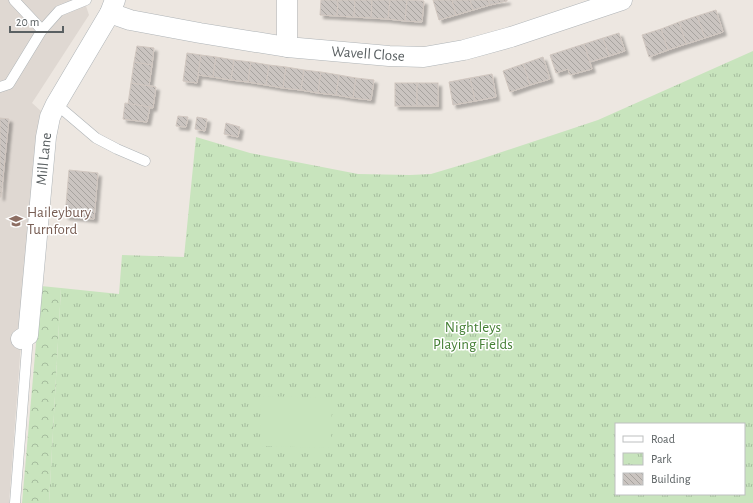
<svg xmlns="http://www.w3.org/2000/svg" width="753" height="503" viewBox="0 0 753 503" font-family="'Alegreya Sans',sans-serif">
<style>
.education{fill:#dfd8d2}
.forest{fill:url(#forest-crowns)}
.park{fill:url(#park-tufts);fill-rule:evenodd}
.garden{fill:#c8e4bd}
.building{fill:url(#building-back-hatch);stroke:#d1c7c0;filter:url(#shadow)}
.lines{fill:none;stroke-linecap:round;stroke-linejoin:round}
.lane-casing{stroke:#afb4b7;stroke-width:11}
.street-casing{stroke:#afb4b7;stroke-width:21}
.lane{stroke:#fff;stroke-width:10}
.street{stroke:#fff;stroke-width:20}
.labels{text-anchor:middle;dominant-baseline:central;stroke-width:3;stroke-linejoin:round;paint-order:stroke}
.street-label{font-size:15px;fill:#5a6062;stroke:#fff}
.education-label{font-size:15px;fill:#785e54;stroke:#fff;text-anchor:start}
.park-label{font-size:15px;fill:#447f34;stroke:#fff}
</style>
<defs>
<pattern id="forest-crowns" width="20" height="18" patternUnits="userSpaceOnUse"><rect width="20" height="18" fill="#c8e4bd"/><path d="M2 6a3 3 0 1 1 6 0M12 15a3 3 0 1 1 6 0" fill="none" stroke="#a5bc9d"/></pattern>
<pattern id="park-tufts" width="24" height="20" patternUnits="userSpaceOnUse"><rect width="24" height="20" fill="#c8e4bd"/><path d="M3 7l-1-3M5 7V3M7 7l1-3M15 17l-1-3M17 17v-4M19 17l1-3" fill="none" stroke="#a5bc9d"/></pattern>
<pattern id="building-back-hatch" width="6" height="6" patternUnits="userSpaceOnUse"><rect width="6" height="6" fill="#cac4c0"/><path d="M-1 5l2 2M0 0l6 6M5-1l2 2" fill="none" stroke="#a7a39f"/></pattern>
<filter id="shadow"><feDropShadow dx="3.5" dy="3.5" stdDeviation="1" flood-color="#0004"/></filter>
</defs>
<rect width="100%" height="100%" fill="#ede7e1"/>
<polygon class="education" points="0,0 84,0 89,15 32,103 42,112 22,329 9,503 0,503"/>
<polygon class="forest" points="41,286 61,288 49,503 22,503"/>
<path class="park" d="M753 51V503H49L61 288 119 294 122 255 184 257 196 137 250 153 358 174 410 175 431 174 478 160 598 120ZM616 424H744V494H616Z"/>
<polygon class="garden" points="261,396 332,398 331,448 260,446"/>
<g class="building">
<polygon points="321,0 338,0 337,16 320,15"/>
<polygon points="338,0 355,0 354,17 337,16"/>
<polygon points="355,0 372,0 371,18 354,17"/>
<polygon points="372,0 390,0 388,19 371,18"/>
<polygon points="390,0 407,0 405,21 388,19"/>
<polygon points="407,0 424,1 422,22 405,21"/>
<polygon points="433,0 452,0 456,15 439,20"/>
<polygon points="452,0 470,0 473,10 456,15"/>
<polygon points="470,0 488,0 490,5 473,10"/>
<polygon points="488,0 507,0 507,1 490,5"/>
<polygon points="716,10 723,32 705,38 697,16"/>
<polygon points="697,16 705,38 686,44 679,22"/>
<polygon points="679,22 686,44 668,50 661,29"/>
<polygon points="661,29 668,50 649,57 642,35"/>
<polygon points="619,33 625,51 609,56 603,38"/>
<polygon points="603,38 609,56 590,62 584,44"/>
<polygon points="584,44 592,69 570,75 568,69 556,73 550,55"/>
<polygon points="137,46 154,48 152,65 134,62"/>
<polygon points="187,53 201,55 197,83 183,81"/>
<polygon points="201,55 216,57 213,77 198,75"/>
<polygon points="216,57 234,60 231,80 213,77"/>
<polygon points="543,57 550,79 530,85 523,64"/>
<polygon points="234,60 251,62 248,82 231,80"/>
<polygon points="134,62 152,65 149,86 131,83"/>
<polygon points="251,62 269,65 266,85 248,82"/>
<polygon points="523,64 530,85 510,92 503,71"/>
<polygon points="269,65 286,67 283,88 266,85"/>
<polygon points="286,67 304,70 301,90 283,88"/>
<polygon points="304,70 321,72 318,93 301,90"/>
<polygon points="321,72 339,75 336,95 318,93"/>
<polygon points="492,74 496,97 475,101 470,78"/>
<polygon points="339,75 356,78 353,98 336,95"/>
<polygon points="356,78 374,80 371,100 353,98"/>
<polygon points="470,78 475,101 453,105 449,82"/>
<polygon points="131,83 156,87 153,108 128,104"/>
<rect x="395" y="83" width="22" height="23"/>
<rect x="417" y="83" width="21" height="23"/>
<polygon points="125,103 150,107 147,122 123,119"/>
<polygon points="178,116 188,117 186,127 176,126"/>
<polygon points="197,117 207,119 205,131 195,129"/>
<polygon points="0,118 9,119 1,197 0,197"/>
<polygon points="226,123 240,127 238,137 224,134"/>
<polygon points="69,170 98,173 94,219 65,216"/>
</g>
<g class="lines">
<g class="lane-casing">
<g id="lane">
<polyline points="14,0 42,30"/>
<polyline points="0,87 9,84 42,30 59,11 86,0"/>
<polyline points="56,104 96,138 117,149 145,161"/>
<polyline points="15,503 28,335"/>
</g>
</g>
<g class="street-casing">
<g id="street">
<polyline points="287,0 287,47"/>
<polyline points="110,13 130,20 200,33 287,47 389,56 424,57 464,50 511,37 622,0"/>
<polyline points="21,339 28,335 46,137 50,117 56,104 110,13 115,0"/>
</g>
</g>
<use href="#lane" class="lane"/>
<use href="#street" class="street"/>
</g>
<defs>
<g id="school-bare" transform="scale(1.08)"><path d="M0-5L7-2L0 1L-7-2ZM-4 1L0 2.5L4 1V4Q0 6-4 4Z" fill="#8d6e63" stroke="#fff" stroke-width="2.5" paint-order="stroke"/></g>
</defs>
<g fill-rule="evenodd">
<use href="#school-bare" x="16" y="221"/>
</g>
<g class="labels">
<g class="street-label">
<text transform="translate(368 54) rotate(4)">Wavell Close</text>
<text transform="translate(44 159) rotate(-84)">Mill Lane</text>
</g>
<g class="education-label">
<text x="27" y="212">Haileybury<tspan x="27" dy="17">Turnford</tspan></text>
</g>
<g class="park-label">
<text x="473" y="327">Nightleys<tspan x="473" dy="17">Playing Fields</tspan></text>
</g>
</g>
<rect x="615" y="423" width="130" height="72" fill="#ffffff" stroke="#bdbfc0"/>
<rect x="623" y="436" width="20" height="6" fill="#ffffff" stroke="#bdbfc0"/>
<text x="651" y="443" font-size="12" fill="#5a6062">Road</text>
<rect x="623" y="453" width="20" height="12" fill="url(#park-tufts)" stroke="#bdbfc0"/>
<text x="651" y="463" font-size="12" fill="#5a6062">Park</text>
<rect x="623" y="473" width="20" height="12" fill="url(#building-back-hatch)" stroke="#bdbfc0"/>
<text x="651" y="483" font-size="12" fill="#5a6062">Building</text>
<path d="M10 26v6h53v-6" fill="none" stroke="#5a6062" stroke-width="2"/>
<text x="16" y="26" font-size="12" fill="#5a6062" stroke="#ffffff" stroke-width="3" paint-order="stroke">20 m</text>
</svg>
